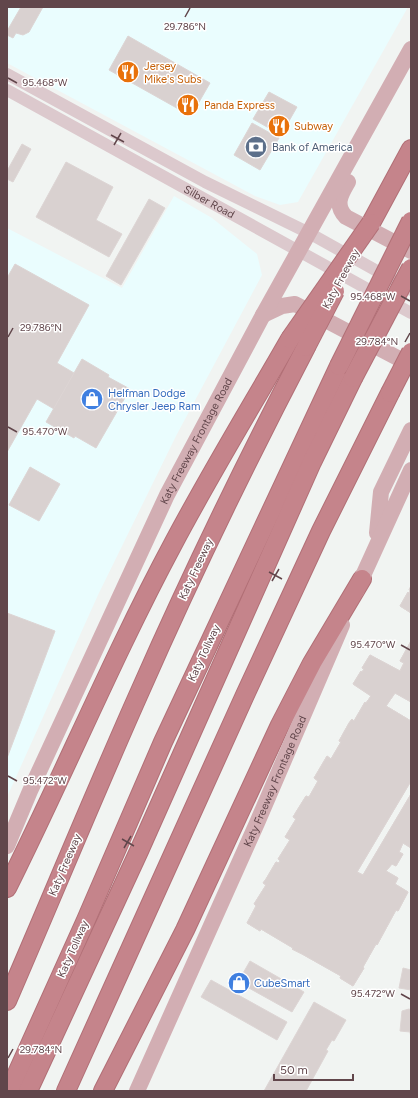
<svg xmlns="http://www.w3.org/2000/svg" width="418" height="1098" viewBox="0 0 418 1098" font-family="Figtree,sans-serif">
<style>
.commercial{fill:#eafdfe}
.building{fill:#d9d1d0;stroke:#ddd5d4;fill-rule:evenodd}
.lines{fill:none;stroke-linecap:round;stroke-linejoin:round}
.highway-casing{stroke:#b16f76;stroke-width:20}
.minor{stroke:#dcc9cd;stroke-width:12}
.major{stroke:#d2aeb3;stroke-width:16}
.highway{stroke:#c5848b;stroke-width:18}
.highway-bridge-casing{stroke:#b16f76;stroke-width:20;stroke-linecap:butt}
.highway-bridge{stroke:#c5848b;stroke-width:18}
.ticks{fill:none;stroke:#61464b;stroke-width:1.5}
.labels{text-anchor:middle;dominant-baseline:central;stroke-width:3;stroke-linejoin:round;paint-order:stroke}
.food-label{font-size:11px;fill:#c56008;stroke:#fff;text-anchor:start}
.service-label{font-size:11px;fill:#4e5e75;stroke:#fff;text-anchor:start}
.street-label{font-size:11px;fill:#61464b;stroke:#fff}
.shop-label{font-size:11px;fill:#366cbe;stroke:#fff;text-anchor:start}
.ticks-label{font-size:10px;text-anchor:middle;fill:#61464b;stroke:#fff;stroke-width:3;stroke-linejoin:round;paint-order:stroke}
</style>
<rect width="100%" height="100%" fill="#f1f4f2"/>
<g class="commercial">
<polygon points="7,7 408,7 298,202 280,205 255,196 7,63"/>
<polygon points="174,196 212,218 257,254 262,275 176,436 98,595 7,797 7,228 122,288"/>
</g>
<g class="building">
<polygon points="21,7 43,7 29,32 23,35 16,33 13,38 7,35 7,31"/>
<polygon points="128,36 210,83 191,116 109,70"/>
<polygon points="269,92 297,107 281,135 253,119"/>
<polygon points="252,123 279,138 260,170 234,155"/>
<polygon points="22,144 31,149 13,182 7,179 7,171"/>
<polygon points="66,162 113,187 96,220 122,234 109,257 36,217"/>
<polygon points="149,199 165,208 121,285 106,276"/>
<polygon points="15,264 89,305 57,363 74,373 54,409 37,399 7,452 7,278"/>
<polygon points="82,359 109,375 108,377 130,389 96,448 75,436 74,438 46,422"/>
<polygon points="30,467 60,484 39,521 9,505"/>
<polygon points="411,586 411,613 400,606 408,592 409,593 410,590 409,590"/>
<polygon points="411,586 411,613 400,606 408,592 409,593 410,590 409,590"/>
<polygon points="7,613 55,631 7,758"/>
<path d="M411 641V702L395 693 386 706 411 721V781L357 872 363 875 411 794V848L403 843 399 852 403 854 396 866 392 864 386 871 398 878 395 884 408 892 398 911 396 910 377 945 376 944 363 967 364 968 353 986 340 978 341 976 302 954 292 949 293 948 261 929 260 931 247 923 256 906 254 904 266 885 263 883 266 879 276 862 279 863 280 861 278 859 290 840 285 837 296 819 293 817 296 812 306 796 309 797 318 781 314 778 317 773 327 756 331 759 341 742 339 741 349 723 352 719 354 721 365 702 366 703 371 696 353 684 361 671 362 672 364 669 362 668 370 655 400 671 404 663 400 661ZM313 869 367 901 361 908H360L346 930 347 931 344 939 290 908 296 900 297 901 311 879 310 878Z"/>
<polygon points="411,641 411,702 395,693 386,706 411,721 411,781 357,872 363,875 411,794 411,848 403,843 399,852 403,854 396,866 392,864 386,871 398,878 395,884 408,892 398,911 396,910 377,945 376,944 363,967 364,968 353,986 340,978 341,976 302,954 292,949 293,948 261,929 260,931 247,923 256,906 254,904 266,885 263,883 266,879 276,862 279,863 280,861 278,859 290,840 285,837 296,819 293,817 296,812 306,796 309,797 318,781 314,778 317,773 327,756 331,759 341,742 339,741 349,723 352,719 354,721 365,702 366,703 371,696 353,684 361,671 362,672 364,669 362,668 370,655 400,671 404,663 400,661"/>
<polygon points="250,961 304,992 292,1012 238,982"/>
<polygon points="403,968 411,970 411,990 399,988"/>
<polygon points="211,980 287,1022 277,1040 201,997"/>
<polygon points="314,1002 346,1020 334,1041 332,1040 326,1050 328,1051 306,1091 264,1091"/>
<polygon points="409,1009 411,1010 411,1038 410,1032 400,1031 402,1011"/>
</g>
<g class="lines">
<g class="highway-casing">
<g id="highway">
<polyline points="371,223 411,149"/>
<path d="M7 888C64 774 113 656 173 544 210 474 251 407 290 339"/>
<path d="M7 1001C52 897 95 792 141 689 192 573 247 460 306 347"/>
<polyline points="9,1091 86,920 163,742 339,366"/>
<polyline points="28,1091 139,851 312,462 353,378"/>
<polyline points="66,1091 245,695 321,531 390,393"/>
<polyline points="103,1091 185,930 280,725 312,663 362,579"/>
</g>
</g>
<g class="minor">
<polyline points="7,74 205,182 309,233 411,290"/>
<path id="s1" d="M7 90 411 313"/>
</g>
<g class="major">
<path d="M348 182C341 194 334 205 346 217L411 251"/>
<polyline points="263,315 282,306 295,304 411,365"/>
<polyline points="377,533 381,492 411,430"/>
<polyline points="356,591 411,470"/>
<path id="s2" d="M7 846 30 791 167 495 263 315 411 49"/>
<path id="s3" d="M137 1091 257 823 342 625"/>
</g>
<use href="#highway" class="highway"/>
<g class="highway-bridge-casing">
<g id="highway-bridge">
<polyline points="290,339 371,223"/>
<polyline points="306,347 335,291"/>
<polyline points="339,366 411,221"/>
<polyline points="353,378 411,268"/>
<polyline points="390,393 411,352"/>
</g>
</g>
<use href="#highway-bridge" class="highway-bridge"/>
</g>
<path class="ticks" d="M185 17 190 8M8 78 17 83M111 135 124 142M114 145 121 133M401 296 410 301M8 337 13 328M405 342 410 333M8 427 17 432M269 572 282 579M272 581 279 569M401 645 410 650M8 776 17 781M122 839 134 846M124 848 131 836M401 994 410 999M8 1058 13 1049"/>
<defs>
<g id="restaurant-disc" transform="scale(1.15)"><circle r="9.5" fill="#e8710a" stroke="#fff"/><path d="M-5-6h1v4h1v-4h1v4h1v-4h1v5L-1.5 .5V6h-2V.5L-5-1ZM5-6V6H3V1.5H1.5Q1.5-4 5-6Z" fill="#fff"/></g>
<g id="bank-disc" transform="scale(1.15)"><circle r="9.5" fill="#5c6f8a" stroke="#fff"/><path d="M-6-4H6V4H-6ZM0-2.3a2.3 2.3 0 1 0 0 4.6a2.3 2.3 0 1 0 0-4.6Z" fill="#fff"/></g>
<g id="shop-disc" transform="scale(1.15)"><circle r="9.5" fill="#3f7fe0" stroke="#fff"/><path d="M-5-2.5h2.3a2.7 3.5 0 0 1 5.4 0H5L5.5 6h-11ZM-1.5-2.5h3a1.5 2.3 0 0 0-3 0Z" fill="#fff"/></g>
</defs>
<g fill-rule="evenodd">
<use href="#restaurant-disc" x="128" y="72"/>
<use href="#restaurant-disc" x="188" y="105"/>
<use href="#restaurant-disc" x="279" y="126"/>
<use href="#bank-disc" x="256" y="147"/>
<use href="#shop-disc" x="92" y="399"/>
<use href="#shop-disc" x="239" y="983"/>
</g>
<g class="labels">
<g class="food-label">
<text x="144" y="66">Jersey<tspan x="144" dy="13">Mike's Subs</tspan></text>
<text x="204" y="105">Panda Express</text>
<text x="294" y="126">Subway</text>
</g>
<g class="service-label">
<text x="272" y="147">Bank of America</text>
</g>
<g class="street-label">
<text stroke="none"><textPath href="#s1" startOffset="231">Silber Road</textPath></text>
<text transform="translate(341 279) rotate(-62)">Katy Freeway</text>
<text stroke="none"><textPath href="#s2" startOffset="447">Katy Freeway Frontage Road</textPath></text>
<text transform="translate(196 569) rotate(-65)">Katy Freeway</text>
<text transform="translate(204 653) rotate(-65)">Katy Tollway</text>
<text stroke="none"><textPath href="#s3" startOffset="339">Katy Freeway Frontage Road</textPath></text>
<text transform="translate(65 865) rotate(-67)">Katy Freeway</text>
<text transform="translate(73 949) rotate(-66)">Katy Tollway</text>
</g>
<g class="shop-label">
<text x="108" y="393">Helfman Dodge<tspan x="108" dy="13">Chrysler Jeep Ram</tspan></text>
<text x="254" y="983">CubeSmart</text>
</g>
</g>
<g class="ticks-label">
<text x="185" y="30">29.786°N</text>
<text x="45" y="86">95.468°W</text>
<text x="373" y="300">95.468°W</text>
<text x="41" y="331">29.786°N</text>
<text x="377" y="345">29.784°N</text>
<text x="45" y="435">95.470°W</text>
<text x="373" y="648">95.470°W</text>
<text x="45" y="784">95.472°W</text>
<text x="373" y="997">95.472°W</text>
<text x="41" y="1053">29.784°N</text>
</g>
<rect width="418" height="1098" fill="none" stroke="#61464b" stroke-width="16"/>
<path d="M274 1074v6h79v-6" fill="none" stroke="#61464b" stroke-width="2"/>
<text x="280" y="1074" font-size="12" fill="#61464b" stroke="#ffffff" stroke-width="3" paint-order="stroke">50 m</text>
</svg>
